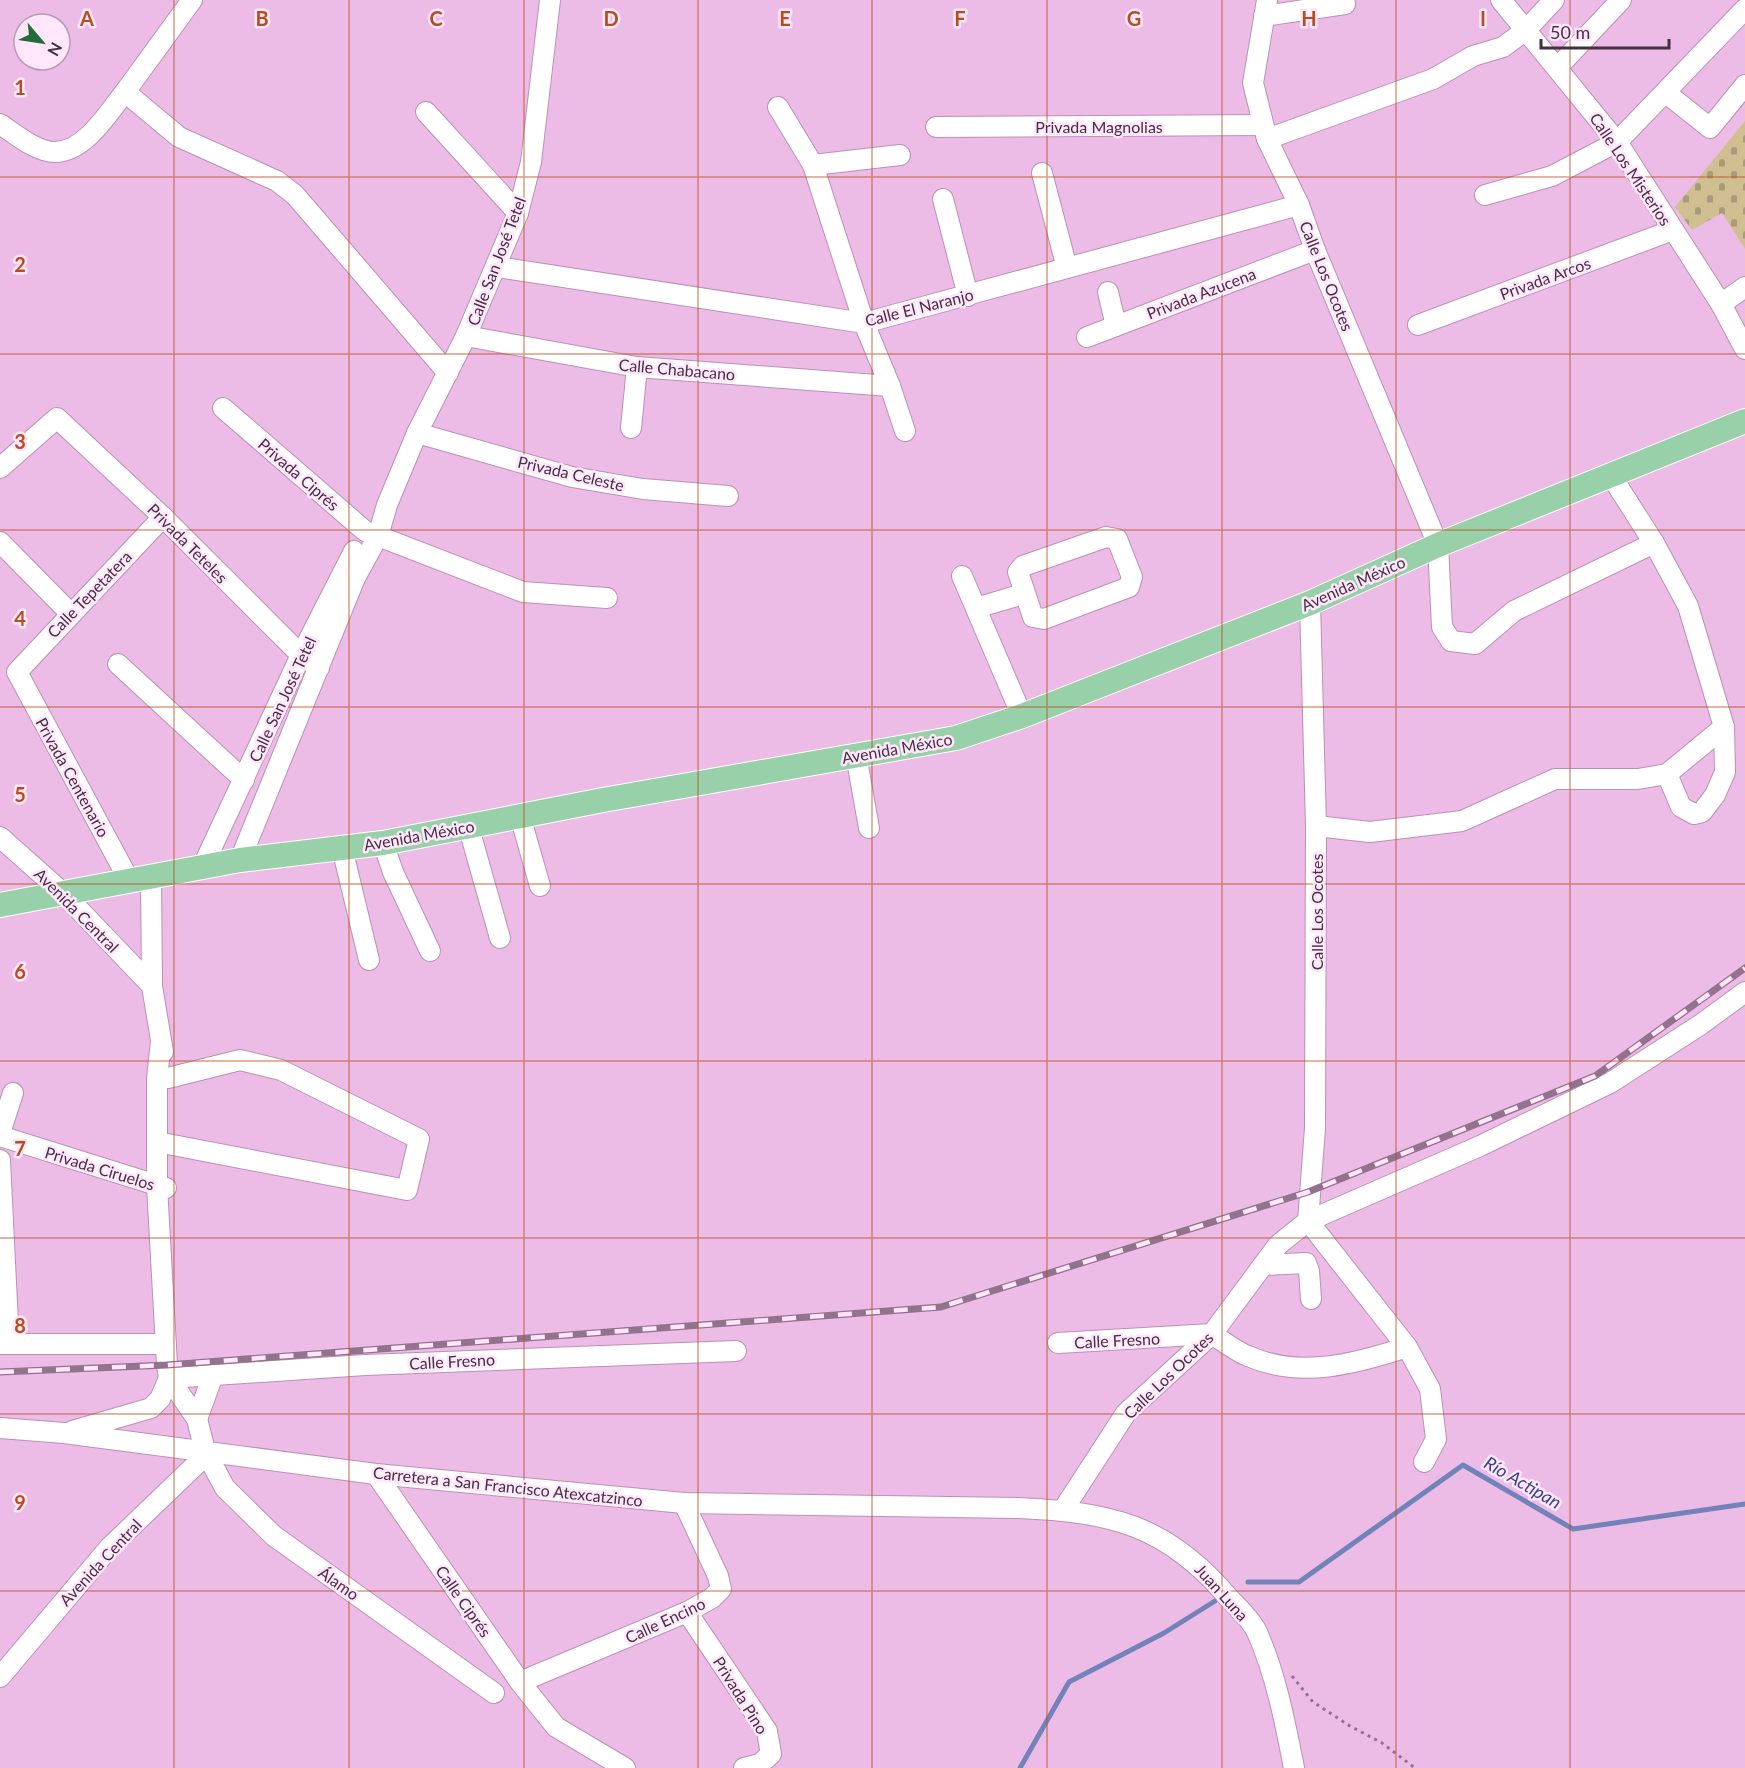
<svg xmlns="http://www.w3.org/2000/svg" width="1745" height="1768" viewBox="0 0 1745 1768" font-family="Lato,sans-serif">
<style>
.cemetery{fill:url(#cemetery-stones)}
.lines{fill:none;stroke-linecap:round;stroke-linejoin:round}
.stream{stroke:#7283b9;stroke-width:5}
.minor-casing{stroke:#bd8fb7;stroke-width:22}
.major-casing{stroke:#fff;stroke-width:26}
.path{stroke:#94728f;stroke-width:3;stroke-dasharray:3 4.5;stroke-linecap:butt}
.minor{stroke:#fff;stroke-width:20}
.major{stroke:#98d1a9;stroke-width:24}
.rail-casing{stroke:#93728e;stroke-width:7}
.rail{stroke:#ffe6fb;stroke-width:4.5;stroke-dasharray:14;stroke-linecap:butt}
.grid{fill:none;stroke:#b74d1c;stroke-width:1.5;stroke-opacity:0.55}
.labels{text-anchor:middle;dominant-baseline:central;stroke-width:5;stroke-linejoin:round;paint-order:stroke}
.street-label{font-size:16px;fill:#443041;stroke:#ffe6fb}
.water-label{font-size:18px;font-style:italic;fill:#35458a;stroke:#ffe6fb}
.grid-label{font-size:20px;text-anchor:middle;font-weight:bold;fill:#b74d1c;stroke:#ffe6fb;stroke-width:5;stroke-linejoin:round;paint-order:stroke}
</style>
<defs>
<pattern id="cemetery-stones" width="16" height="16" patternUnits="userSpaceOnUse" patternTransform="scale(1.5)"><rect width="16" height="16" fill="#d0bf91"/><path d="M2 7V4a2 2 0 0 1 4 0v3zM10 15v-3a2 2 0 0 1 4 0v3z" fill="#aa9c78"/></pattern>
</defs>
<rect width="100%" height="100%" fill="#ecbce6"/>
<polygon class="cemetery" points="1745,121 1745,249 1722,213 1692,230 1675,207"/>
<g class="lines">
<g class="stream">
<polyline points="1248,1582 1299,1582 1463,1465 1573,1529 1745,1504"/>
<polyline points="1020,1768 1069,1682 1164,1633 1215,1601"/>
</g>
<g class="minor-casing">
<g id="minor">
<polyline points="192,0 125,92 179,137 277,181 295,195 448,373"/>
<polyline points="1267,0 1253,83 1267,139 1299,205 1315,250 1438,545 1442,627 1451,641 1475,644 1514,611 1654,543"/>
<polyline points="1501,0 1617,142 1721,304 1745,349"/>
<polyline points="1264,16 1345,4"/>
<polyline points="1558,67 1621,0"/>
<polyline points="1666,93 1710,128 1745,85"/>
<polyline points="778,107 813,165 864,323 890,386 905,431"/>
<polyline points="426,112 518,213"/>
<path d="M0 124C15 134 36 152 55 152 85 152 108 113 125 92"/>
<polyline points="936,127 1263,125"/>
<polyline points="1267,139 1433,79 1473,56 1503,47 1526,30 1554,0"/>
<polyline points="813,165 900,155"/>
<polyline points="1042,173 1067,268"/>
<polyline points="1485,195 1552,176 1617,142 1745,9"/>
<polyline points="943,199 968,296"/>
<polyline points="497,267 864,323 1299,205"/>
<polyline points="1108,292 1116,326"/>
<polyline points="1721,304 1745,287"/>
<polyline points="1418,325 1673,230"/>
<polyline points="466,336 637,367 890,386"/>
<polyline points="1087,337 1315,250"/>
<polyline points="223,408 365,531 523,592 607,598"/>
<polyline points="631,428 637,367"/>
<polyline points="417,433 572,477 643,489 728,496"/>
<polyline points="0,468 57,418 163,517 301,655 319,668"/>
<polyline points="1610,474 1654,543 1688,606 1724,727 1725,772 1715,795 1702,812 1694,814 1681,807 1667,774"/>
<polygon points="1106,537 1117,539 1132,577 1129,587 1044,619 1033,617 1018,572 1023,566"/>
<polyline points="0,542 70,613"/>
<polyline points="962,576 1022,716"/>
<polyline points="976,608 1023,594"/>
<polyline points="118,664 244,780"/>
<polyline points="856,755 869,828"/>
<polyline points="520,816 540,886"/>
<polyline points="468,825 500,938"/>
<polyline points="1316,826 1370,832 1462,821 1555,779 1638,779 1667,774 1724,727"/>
<polyline points="0,837 64,894 152,986 163,1052"/>
<polyline points="383,843 393,872 430,951"/>
<polyline points="342,848 369,960"/>
<polyline points="240,860 355,578 378,536 387,505 417,433 466,336 518,213 531,162 550,0"/>
<polyline points="203,866 301,655 354,551"/>
<polyline points="151,877 152,986"/>
<polyline points="130,882 17,672 163,517"/>
<polyline points="161,1041 157,1078 157,1186 167,1365 169,1378 197,1419 205,1451 225,1488 274,1536 494,1693"/>
<polyline points="0,1133 13,1093"/>
<polyline points="0,1136 166,1188"/>
<polyline points="157,1142 407,1190 419,1139 281,1070 240,1060 168,1078"/>
<polyline points="0,1160 9,1344"/>
<polyline points="1308,1221 1315,1128 1316,826 1310,603"/>
<polyline points="1308,1221 1407,1347 1430,1389 1436,1439 1424,1462"/>
<polyline points="1263,1265 1306,1263 1309,1271 1311,1299"/>
<path d="M1212 1334C1223 1341 1235 1351 1248 1356 1300 1379 1355 1364 1407 1347"/>
<polyline points="1058,1343 1212,1334"/>
<polyline points="0,1344 166,1344"/>
<polyline points="169,1378 365,1365 736,1351"/>
<polyline points="197,1419 213,1375"/>
<path d="M0 1428 64 1433 376 1474 684 1503 1018 1508C1110 1512 1166 1524 1228 1597 1237 1607 1251 1619 1257 1632 1276 1675 1285 1722 1294 1768"/>
<polyline points="72,1431 151,1408 160,1399 169,1378"/>
<polyline points="376,1474 520,1682 556,1727 625,1768"/>
<polyline points="1063,1510 1126,1413 1212,1334 1278,1245 1308,1221 1480,1146 1610,1083 1700,1025 1745,992"/>
<polyline points="687,1612 767,1731 771,1754 760,1764 744,1768"/>
<polyline points="0,1677 109,1548 207,1454"/>
<polyline points="520,1682 687,1612 712,1598 721,1589 718,1576 684,1503"/>
</g>
</g>
<g class="major-casing">
<polyline id="major" points="0,905 240,860 383,843 603,800 956,738 1022,716 1310,603 1438,545 1745,421"/>
</g>
<polyline class="path" points="1292,1676 1313,1702 1350,1726 1382,1743 1415,1768"/>
<use href="#minor" class="minor"/>
<use href="#major" class="major"/>
<g class="rail-casing">
<polyline id="rail" points="0,1372 167,1365 941,1307 1308,1192 1595,1076 1745,968"/>
</g>
<use href="#rail" class="rail"/>
</g>
<path class="grid" d="M174 0V1768M349 0V1768M524 0V1768M698 0V1768M872 0V1768M1047 0V1768M1222 0V1768M1396 0V1768M1570 0V1768M0 177H1745M0 354H1745M0 530H1745M0 707H1745M0 884H1745M0 1061H1745M0 1238H1745M0 1414H1745M0 1591H1745"/>
<g class="labels">
<g class="street-label">
<text x="1099" y="126">Privada Magnolias</text>
<text transform="translate(1631 169) rotate(56)">Calle Los Misterios</text>
<text transform="translate(496 261) rotate(-69)">Calle San José Tetel</text>
<text transform="translate(1327 276) rotate(68)">Calle Los Ocotes</text>
<text transform="translate(1545 278) rotate(-20)">Privada Arcos</text>
<text transform="translate(1201 293) rotate(-21)">Privada Azucena</text>
<text transform="translate(919 307) rotate(-14)">Calle El Naranjo</text>
<text transform="translate(677 369) rotate(5)">Calle Chabacano</text>
<text transform="translate(571 473) rotate(13)">Privada Celeste</text>
<text transform="translate(299 474) rotate(41)">Privada Ciprés</text>
<text transform="translate(188 543) rotate(45)">Privada Teteles</text>
<text transform="translate(1353 583) rotate(-24)">Avenida México</text>
<text transform="translate(89 594) rotate(-46)">Calle Tepetatera</text>
<text transform="translate(282 699) rotate(-65)">Calle San José Tetel</text>
<text transform="translate(897 748) rotate(-10)">Avenida México</text>
<text transform="translate(73 777) rotate(61)">Privada Centenario</text>
<text transform="translate(419 835) rotate(-10)">Avenida México</text>
<text transform="translate(77 910) rotate(45)">Avenida Central</text>
<text transform="translate(1316 912) rotate(-90)">Calle Los Ocotes</text>
<text transform="translate(100 1168) rotate(17)">Privada Ciruelos</text>
<text transform="translate(1117 1340) rotate(-3)">Calle Fresno</text>
<text transform="translate(452 1361) rotate(-3)">Calle Fresno</text>
<text transform="translate(1168 1375) rotate(-44)">Calle Los Ocotes</text>
<text transform="translate(508 1486) rotate(6)">Carretera a San Francisco Atexcatzinco</text>
<text transform="translate(100 1562) rotate(-47)">Avenida Central</text>
<text transform="translate(339 1583) rotate(35)">Álamo</text>
<text transform="translate(1222 1592) rotate(48)">Juan Luna</text>
<text transform="translate(464 1601) rotate(55)">Calle Ciprés</text>
<text transform="translate(665 1620) rotate(-25)">Calle Encino</text>
<text transform="translate(741 1695) rotate(58)">Privada Pino</text>
</g>
<g class="water-label">
<text transform="translate(1523 1482) rotate(30)">Río Actipan</text>
</g>
</g>
<g class="grid-label">
<text x="87" y="26">A</text>
<text x="262" y="26">B</text>
<text x="436" y="26">C</text>
<text x="611" y="26">D</text>
<text x="785" y="26">E</text>
<text x="960" y="26">F</text>
<text x="1134" y="26">G</text>
<text x="1309" y="26">H</text>
<text x="1483" y="26">I</text>
<text x="20" y="95">1</text>
<text x="20" y="272">2</text>
<text x="20" y="449">3</text>
<text x="20" y="626">4</text>
<text x="20" y="802">5</text>
<text x="20" y="979">6</text>
<text x="20" y="1156">7</text>
<text x="20" y="1333">8</text>
<text x="20" y="1510">9</text>
</g>
<g transform="translate(42 42) rotate(119)"><circle r="28" fill="#ffe6fb" stroke="#b49db1" stroke-width="1.5"/>
<path d="M0-4.5L10 22L0 15L-10 22Z" fill="#216c3a"/>
<text y="-9" font-size="16" font-weight="bold" text-anchor="middle" fill="#443041">N</text>
</g>
<path d="M1541 39v9h128v-9" fill="none" stroke="#443041" stroke-width="3"/>
<text x="1550" y="39" font-size="18" fill="#443041" stroke="#ffe6fb" stroke-width="4.5" paint-order="stroke">50 m</text>
</svg>
